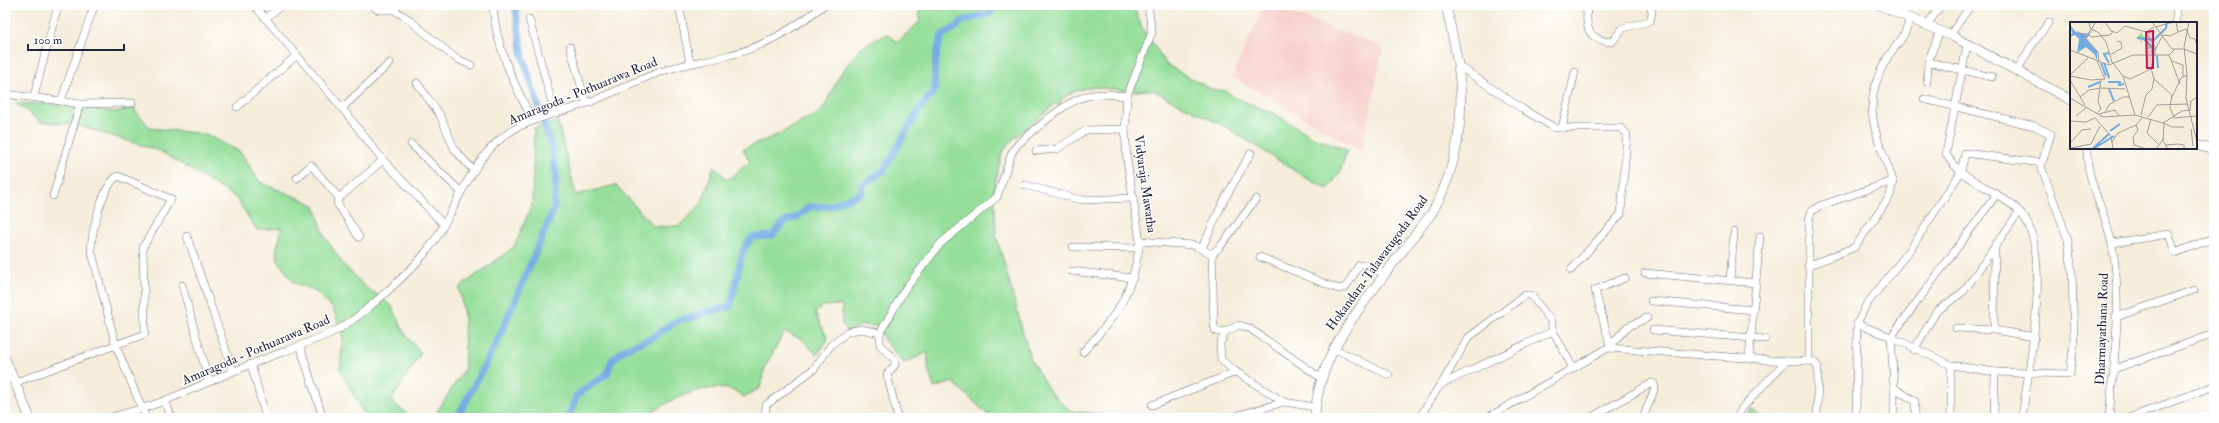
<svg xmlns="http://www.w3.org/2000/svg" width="2219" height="423" viewBox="0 0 2219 423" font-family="'IM FELL Double Pica',serif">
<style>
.built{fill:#f7d0cb}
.green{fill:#96df9b;stroke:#5c806b}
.park{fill:url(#park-dots);stroke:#5c806b}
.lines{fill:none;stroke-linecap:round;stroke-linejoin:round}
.canal{stroke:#72abe2;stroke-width:7}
.minor-casing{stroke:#6c6973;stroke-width:8}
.major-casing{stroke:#6c6973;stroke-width:10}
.minor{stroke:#fff;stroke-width:7}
.major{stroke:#fff;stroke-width:9}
.labels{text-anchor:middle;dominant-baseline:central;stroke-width:3;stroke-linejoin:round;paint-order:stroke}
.street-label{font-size:13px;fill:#22223b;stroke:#fff}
.inset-river{fill:none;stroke:#72abe2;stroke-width:2}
.inset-road{fill:none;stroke:#a19c9a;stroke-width:1}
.view{fill:#c2185b;fill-opacity:0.15;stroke:#c2185b;stroke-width:2}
.inset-edge{fill:none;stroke:#22223b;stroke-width:2}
</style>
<defs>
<pattern id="park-dots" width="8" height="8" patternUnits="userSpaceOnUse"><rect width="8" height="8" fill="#96df9b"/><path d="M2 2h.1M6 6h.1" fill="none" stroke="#81bf86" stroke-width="1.8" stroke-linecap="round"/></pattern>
</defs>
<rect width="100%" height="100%" fill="#fff"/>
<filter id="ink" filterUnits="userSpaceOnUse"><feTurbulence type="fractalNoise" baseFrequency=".025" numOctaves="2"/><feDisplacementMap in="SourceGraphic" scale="8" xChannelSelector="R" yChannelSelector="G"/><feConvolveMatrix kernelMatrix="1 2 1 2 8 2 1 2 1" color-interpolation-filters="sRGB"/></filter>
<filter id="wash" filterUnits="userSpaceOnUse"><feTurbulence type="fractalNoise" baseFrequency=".012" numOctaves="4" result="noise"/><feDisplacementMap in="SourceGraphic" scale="16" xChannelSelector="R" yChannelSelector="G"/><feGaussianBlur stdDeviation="0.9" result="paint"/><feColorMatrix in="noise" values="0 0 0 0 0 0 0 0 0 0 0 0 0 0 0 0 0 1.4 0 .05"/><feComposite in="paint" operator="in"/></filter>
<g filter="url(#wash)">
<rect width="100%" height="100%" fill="#f5edda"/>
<polygon class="built" points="1264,5 1269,5 1383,47 1362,151 1232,77"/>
<g class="green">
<path d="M919 5H1136L1135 10 1141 26 1167 65 1211 89 1226 91 1234 97 1277 115 1311 136 1347 150 1340 173 1328 189 1306 178 1228 128 1152 90 1135 91 1090 87 1070 93 1061 100 1060 105 1055 104 1009 143 1002 153 994 188 996 234 1030 358 1050 392 1071 411 1104 415 1106 418H998L987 414 953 382 934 388 928 368V352L904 363 885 341 878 326 862 325 847 332 842 323V305L823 306 815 313 828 339 817 355 802 339 784 332 765 367 760 388 744 397C720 375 667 398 646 418H433L465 368 464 315 459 288 514 247 532 205 534 128 558 122 576 195 616 185 654 227 679 226 702 203 714 165 727 180 750 162 743 149 777 135 822 111 841 73 860 48 887 34 898 42 920 21Z"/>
<polygon points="16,103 69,105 113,112 133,108 150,128 206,134 240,152 260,182 315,205 324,235 343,264 362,284 391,305 405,334 421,353 391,401 413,418 366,418 340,369 343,335 333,309 316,292 293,282 279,262 276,251 282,228 257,230 236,198 160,151 74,124 41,122"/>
</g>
<polygon class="park" points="1751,409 1763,418 1745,418"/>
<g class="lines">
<g class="canal">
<polyline points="457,418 498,340 554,209 556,176 552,148 523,57 515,5"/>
<path d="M568 418 576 396 607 374 612 360 625 349 656 336 661 331 680 319 691 318 710 311 730 307 743 250 752 237 772 236 784 222 797 217 809 207 830 206 862 193V186L883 171 919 110 935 90C933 71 936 53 942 35L957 27 962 21 989 14 998 5"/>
</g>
</g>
</g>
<g filter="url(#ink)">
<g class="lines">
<g class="minor-casing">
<g id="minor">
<polyline points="254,5 342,108 383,160 444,225"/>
<polyline points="372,5 378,10 394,10 407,18 455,58 471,65"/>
<path d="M493 5C495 46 515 86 533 121"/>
<polyline points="679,5 690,63"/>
<polyline points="1148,5 1152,32 1127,96 1125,129 1127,161 1140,241 1193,245 1212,254 1214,326 1216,331 1225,332 1239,325 1249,328 1321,378"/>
<path d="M1587 5C1586 27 1586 40 1612 42L1623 28 1650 21 1652 13 1651 5"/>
<polyline points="266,18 282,5"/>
<polyline points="529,19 555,114"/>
<polyline points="2176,23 2176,5"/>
<polyline points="1927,25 1941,5"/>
<polyline points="1950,35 1971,5"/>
<path d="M1967 45 1946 154C1961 181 1997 189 2019 211 2055 247 2028 370 2022 418"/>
<polyline points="570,47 586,103"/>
<polyline points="1928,62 1992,77"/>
<polyline points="1459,66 1524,110 1555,128 1621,128 1627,134 1621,214 1571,270"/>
<polyline points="2017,71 2030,48 2049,22"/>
<polyline points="1927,82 1928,62 1940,31"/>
<polyline points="417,83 440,115 455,150 474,171"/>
<polyline points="5,94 61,101 94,6"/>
<polyline points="34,96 58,5"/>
<polyline points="1924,99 2034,126 2051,134 2041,166 2068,240 2072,272 2074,342 2070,374 1995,372"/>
<polyline points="61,101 80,104 132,103"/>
<polyline points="237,107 297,55"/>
<polyline points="342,108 390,63"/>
<polyline points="1562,128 1575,72"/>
<polyline points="411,144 461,192"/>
<path d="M2087 148C2086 183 2106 211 2112 245 2123 301 2114 362 2109 418"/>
<polyline points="1036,151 1057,149 1086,130 1125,129"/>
<polyline points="297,178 311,165 339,198"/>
<polyline points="1025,185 1081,200 1134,198"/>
<polyline points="53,196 80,104"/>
<polyline points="187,236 233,371"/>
<polyline points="359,237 337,203 339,198 383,160"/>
<polyline points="2112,243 2169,234 2175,253 2214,238"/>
<polyline points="1073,247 1139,248"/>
<polyline points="1202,248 1224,200 1251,153"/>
<polyline points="1212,254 1220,247 1256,199"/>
<polyline points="1260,257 1338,289 1346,287 1359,265 1367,265 1385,274"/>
<polyline points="1808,266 1855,247 1890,196 1893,181"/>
<polyline points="1071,271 1133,278"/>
<polyline points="1645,273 1756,283"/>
<polyline points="1730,280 1734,232"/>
<polyline points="182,285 209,382"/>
<polyline points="1651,301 1753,310"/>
<polyline points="2116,317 2194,290"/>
<polyline points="1857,324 1891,337 1997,194"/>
<polyline points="1956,328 1994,330 2035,337"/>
<polyline points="1653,330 1765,339"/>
<polyline points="1994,330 1995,244"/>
<polyline points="1225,332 1220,344 1221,360 1236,372 1284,402 1315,407"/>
<polyline points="880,333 880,345 895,360 895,365 887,374 898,418"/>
<polyline points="1891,337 1951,365 1995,372 1994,418"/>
<polyline points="1891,337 1894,388 1894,418"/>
<polyline points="1610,345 1595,290 1625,278"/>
<polyline points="300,346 323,418"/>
<polyline points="1333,348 1389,375"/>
<path d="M1608 348 1786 361H1809V220L1811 212 1819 206 1893 181C1877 135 1859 107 1886 60 1890 52 1897 46 1902 38 1906 32 1908 24 1910 18"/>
<polyline points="1914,350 1936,312 1964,291 2019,212"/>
<path d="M1083 352C1118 314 1133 294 1140 241"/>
<polyline points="1749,358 1760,236"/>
<polyline points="1809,361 1814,362 1818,367 1817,418"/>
<polyline points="251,364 266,418"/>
<polyline points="1951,365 1951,418"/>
<polyline points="2114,369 2214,334"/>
<polyline points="5,381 11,376"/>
<path d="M14 383 145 334 143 247 171 199 118 176C102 186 92 230 91 249L116 346 146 418"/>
<polyline points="1441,385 1468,338 1525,295 1531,295 1551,321 1553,331"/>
<polyline points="1894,388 1915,401 1915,418"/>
<polyline points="165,401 172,418"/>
<polyline points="1152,405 1236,372"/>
<path d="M109 418C128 412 148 408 166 400 194 389 221 376 249 365 278 353 308 344 337 330 360 318 403 278 421 258 457 218 466 156 516 128 537 117 562 112 585 104 611 94 637 80 663 71 685 63 708 61 730 55 764 47 796 27 824 5"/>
<path d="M765 418 766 405 814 369 831 345 847 332 861 329 880 333 905 289 941 243 997 197 1012 152 1018 144C1037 129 1061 104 1084 97 1097 92 1113 95 1127 96"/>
<polyline points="1229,418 1284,402"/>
<polyline points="1419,418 1440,385 1553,331 1573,368"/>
<polyline points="1487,418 1608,348 1627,327 1647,318"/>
<polyline points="1590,418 1652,383 1654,384 1655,388 1643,418"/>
<polyline points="1737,418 1742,408 1786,361"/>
<polyline points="1856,418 1857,324 1866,305 1909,251 1961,172 1965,153 2042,163"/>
<polyline points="2129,418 2214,386"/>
</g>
</g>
<g class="major-casing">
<g id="major">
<polyline points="1879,5 1954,37 2071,100"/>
<polyline points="2196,145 2214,150"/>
<polyline points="5,359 30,418"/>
<path d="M1315 418C1317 365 1346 326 1376 286 1395 261 1413 237 1432 213 1457 169 1466 116 1458 65 1455 45 1450 25 1446 5"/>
</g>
</g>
<use href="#minor" class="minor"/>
<use href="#major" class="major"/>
</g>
</g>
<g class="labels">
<g class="street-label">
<text transform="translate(583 91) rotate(-22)">Amaragoda - Pothuarawa Road</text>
<text transform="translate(1145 184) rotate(82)">Vidyaraja Mawatha</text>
<text transform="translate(1377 263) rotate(-54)">Hokandara-Talawatugoda Road</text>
<text transform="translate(2102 329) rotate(-88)">Dharmayathana Road</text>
<text transform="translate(256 350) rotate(-23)">Amaragoda - Pothuarawa Road</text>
</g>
</g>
<g transform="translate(2070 22)">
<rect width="127" height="127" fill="#f5edda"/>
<path d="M72 10V13L76 16 81 10 76 17 84 26 81 32V26L75 28 78 24 76 20 72 17 71 22 70 17 66 16Z" fill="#96df9b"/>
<path d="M0 3 6 10 18 12 25 6 16 16 27 29V39L25 33 16 25 7 31 9 17 5 13 0 15 2 11Z" fill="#72abe2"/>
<path class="inset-river" d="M67 16 84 18 96 6 97 0M74 17 85 28M87 33 88 46M31 41 36 54M34 41 39 55 38 56M39 41 34 32 39 31M38 60H50L49 63 54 62M18 65 30 60M39 67 44 79M40 109 50 102M23 126 39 112M23 127 44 114"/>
<path class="inset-road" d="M19 0 20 6 29 11 36 20 42 40 53 54 65 93M35 0 42 10M82 0 102 27H114L127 32M119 0 114 25 117 53 116 76 127 120M85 5 104 0M7 9 10 12H18L26 0M42 9 47 11 55 4 76 10 84 5M76 10 86 27M108 10 116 7 120 16 125 17 127 23M18 12 22 15 31 14M19 13 16 17 28 30 29 40M30 14 40 13 43 10M0 28 39 43 63 33H85M40 33 52 26 51 20 47 19M85 33H99L105 27M99 33 110 62M102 39 113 43V55M0 53 18 36M0 54 21 58 35 57 27 39M53 54 60 57 81 47M0 58 15 83M31 66 55 67M10 75 19 68 30 66M102 75 111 56 117 53M0 76 33 95 65 93 93 101M35 90 40 82 53 75H60M27 91 31 87 28 80 31 58M29 92 45 88 49 94M71 93 76 73 82 67 84 57M6 94 17 85M78 95 87 83 118 82M104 95 100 86 102 73 84 57 81 46 86 26 93 13 100 14 108 10 106 0M25 96 41 114 43 127M103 96 127 94M81 97 77 111 88 122M0 99 16 100 25 96M93 101 112 89 120 88 121 79 127 75M93 101 102 105H114M94 101 93 119 98 127M66 103 68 108 63 115 64 123 77 127M121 107 123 124M42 120 48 111 66 103 72 96M0 121 12 108 21 107M95 123 108 122 114 123V127M1 126 21 122 30 104M86 127 94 116"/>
<path class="view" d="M83 9V46H77L76 10Z"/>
<rect width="127" height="127" class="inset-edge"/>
</g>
<rect width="2219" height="423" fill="none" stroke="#fff" stroke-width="20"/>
<path d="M28 44v6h96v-6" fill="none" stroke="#22223b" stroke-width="2"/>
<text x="34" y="44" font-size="12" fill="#22223b" stroke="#ffffff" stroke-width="3" paint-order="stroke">100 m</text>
</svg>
